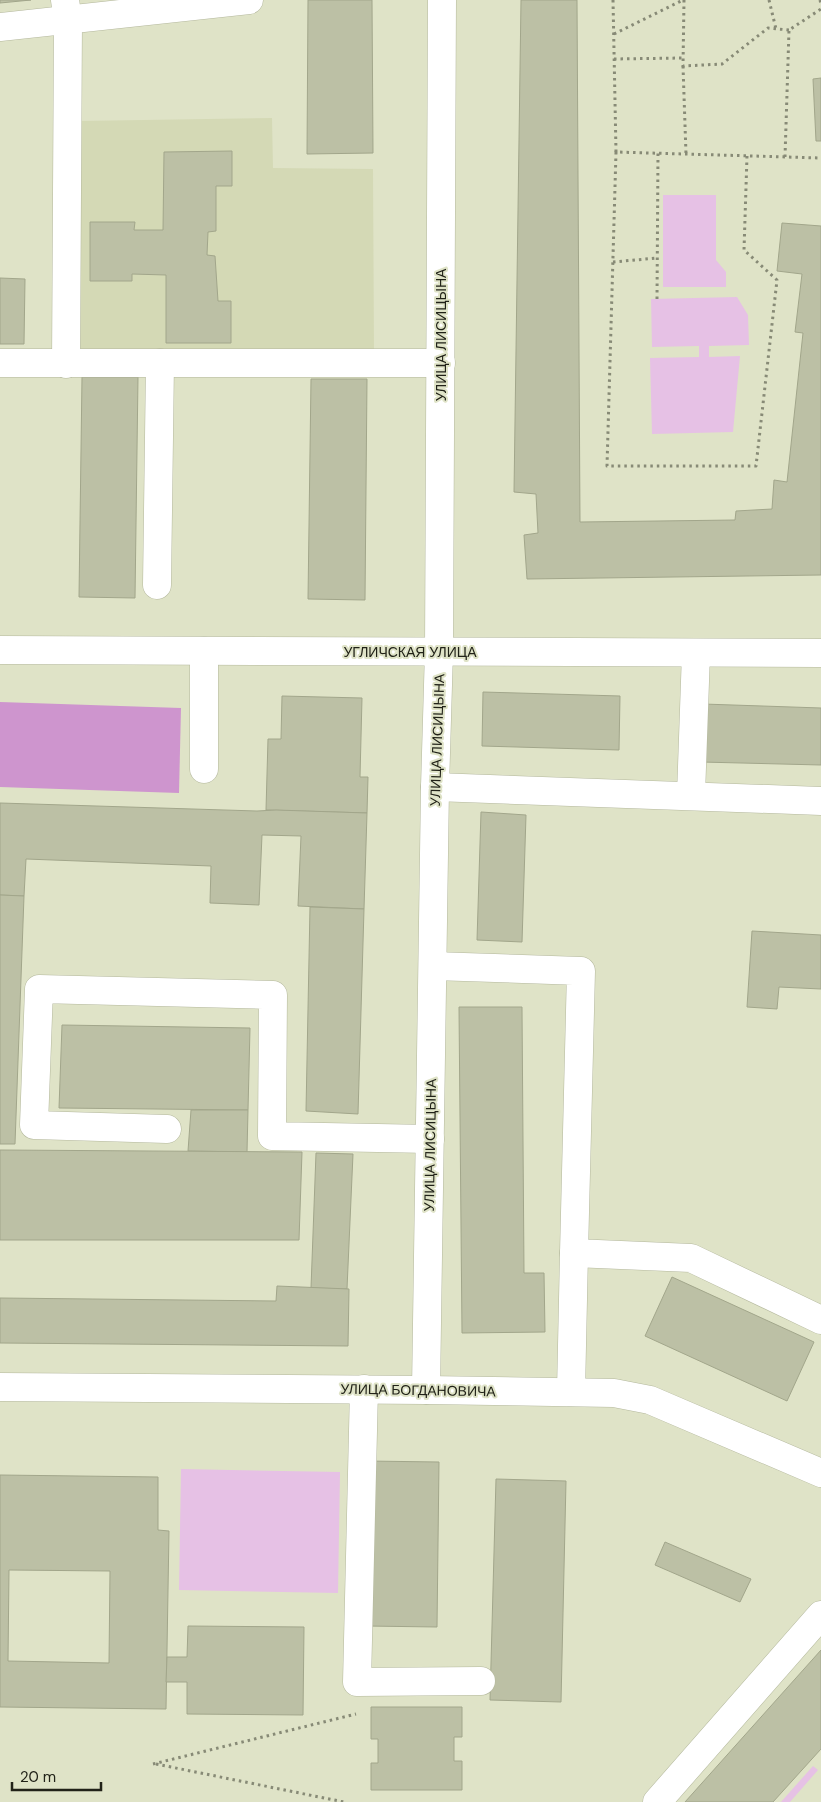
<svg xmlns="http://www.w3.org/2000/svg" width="821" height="1802" viewBox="0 0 821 1802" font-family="'DM Sans',sans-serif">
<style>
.built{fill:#d4d9b5}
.green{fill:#e6c1e5}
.forest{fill:#ce95ce}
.building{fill:#bcc0a5;stroke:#a2a68b;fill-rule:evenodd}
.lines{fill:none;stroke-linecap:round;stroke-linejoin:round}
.minor-casing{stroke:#b4b89d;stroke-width:29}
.path{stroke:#878a76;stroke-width:3;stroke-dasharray:2.5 4;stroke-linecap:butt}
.minor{stroke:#fff;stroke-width:28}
.labels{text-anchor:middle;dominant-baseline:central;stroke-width:4;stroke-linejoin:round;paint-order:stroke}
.street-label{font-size:14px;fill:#212218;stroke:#dfe3c7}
</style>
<rect width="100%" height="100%" fill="#dfe3c7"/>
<polygon class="built" points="272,118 273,168 373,169 374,353 77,352 79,121"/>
<g class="green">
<polygon points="663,195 716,195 716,260 726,272 726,287 663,287"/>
<polygon points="737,297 748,315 749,345 709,346 709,357 740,356 733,432 652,434 650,358 699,357 699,346 652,347 651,299"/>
<polygon points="181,1469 340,1472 338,1593 179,1590"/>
<polygon points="813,1766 818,1770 790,1802 781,1802"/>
</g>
<polygon class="forest" points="0,702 181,708 179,793 0,787"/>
<g class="building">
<polygon points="0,0 31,0 0,3"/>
<polygon points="308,0 372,0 373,153 307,154"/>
<polygon points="521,0 577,0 580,522 735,520 736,511 772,509 774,480 787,482 803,333 795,332 802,274 777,271 782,223 821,226 821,575 527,579 524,535 538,533 536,494 514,492"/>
<polygon points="821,78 821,141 816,141 813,79"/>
<polygon points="232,151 232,186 216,186 216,231 208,232 207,255 215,256 218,301 231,301 231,343 166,343 166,275 132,274 132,281 90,281 90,222 135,222 134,230 163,230 164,152"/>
<polygon points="0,278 25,279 24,344 0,344"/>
<polygon points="82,377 138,377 135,598 79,597"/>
<polygon points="311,379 367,379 365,600 308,599"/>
<polygon points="483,692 620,696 619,750 482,746"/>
<polygon points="282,696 362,698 360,777 368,777 367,813 266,810 268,739 281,739"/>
<polygon points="703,704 821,708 821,765 701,762"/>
<polygon points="0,803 257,811 276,810 367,813 364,909 298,906 301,836 262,835 259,905 210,903 211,866 26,859 24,896 0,895"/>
<polygon points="481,812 526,815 522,942 477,940"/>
<polygon points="0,895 24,896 15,1144 0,1144"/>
<polygon points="310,907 364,909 358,1114 306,1111"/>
<polygon points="752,931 821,935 821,989 779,987 777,1009 747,1007"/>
<polygon points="459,1007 522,1007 524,1273 544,1273 545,1332 462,1333"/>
<polygon points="62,1025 250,1028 248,1110 59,1108"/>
<polygon points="191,1110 248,1110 247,1152 188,1151"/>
<polygon points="0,1150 302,1152 299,1240 0,1240"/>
<polygon points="316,1153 353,1154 347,1289 311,1288"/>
<polygon points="672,1277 814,1342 787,1401 645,1336"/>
<polygon points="277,1286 349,1289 348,1346 0,1343 0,1298 276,1301"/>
<polygon points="367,1461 439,1462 437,1627 366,1626"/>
<path d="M0 1475 158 1477V1530L169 1531 166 1709 0 1707ZM9 1570 110 1571 109 1663 8 1661Z"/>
<polygon points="496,1479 566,1481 561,1702 490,1700"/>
<polygon points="665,1542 751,1579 740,1602 655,1565"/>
<polygon points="188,1626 304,1627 303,1715 187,1714 187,1682 166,1682 167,1657 187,1657"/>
<polygon points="821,1650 821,1749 773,1802 685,1802"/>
<polygon points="371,1707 462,1707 462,1737 454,1737 454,1761 462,1761 462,1790 371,1790 371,1763 378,1763 378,1739 371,1739"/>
</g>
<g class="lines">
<g class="minor-casing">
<g id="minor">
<polyline points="65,0 68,21 66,364"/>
<polyline points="0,27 249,0"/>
<polyline points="0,363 441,363"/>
<polyline points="157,585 160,363"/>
<polyline points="0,650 821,653"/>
<polyline points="204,769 204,651"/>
<polyline points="435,787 821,801"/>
<polyline points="691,795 696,653"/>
<polyline points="433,966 581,971 574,1253 691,1258 821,1320"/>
<polyline points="167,1129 34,1125 39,989 273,995 272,1136 430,1139"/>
<polyline points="0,1387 426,1390 614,1393 650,1400 821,1473"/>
<polyline points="364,1389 357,1682 481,1681"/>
<polyline points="426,1390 435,787 439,651 442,0"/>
<polyline points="571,1392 574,1253"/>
<polyline points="657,1802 821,1615"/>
</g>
</g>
<g class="path">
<polyline points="613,0 616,152"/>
<polyline points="684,0 683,66 722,64 768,28 789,30"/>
<polyline points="769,0 776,29"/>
<polyline points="820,0 821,4"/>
<polyline points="614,34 683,0"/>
<polyline points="614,59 683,58"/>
<polyline points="683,66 686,154"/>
<polyline points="747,156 744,250 777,280 756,466 607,466 616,152 821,158"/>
<polyline points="785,157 789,30 821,9"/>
<polyline points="613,262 657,258"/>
<polyline points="657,299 658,153"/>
<polyline points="153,1764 356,1714"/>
<polyline points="156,1764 344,1802"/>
</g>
<use href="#minor" class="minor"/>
</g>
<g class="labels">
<g class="street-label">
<text transform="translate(441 335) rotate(-90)">УЛИЦА ЛИСИЦЫНА</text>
<text x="410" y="652">УГЛИЧСКАЯ УЛИЦА</text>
<text transform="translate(437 740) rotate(-88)">УЛИЦА ЛИСИЦЫНА</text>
<text transform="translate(430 1145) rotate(-89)">УЛИЦА ЛИСИЦЫНА</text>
<text transform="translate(418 1390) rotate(1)">УЛИЦА БОГДАНОВИЧА</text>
</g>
</g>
<path d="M12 1782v8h89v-8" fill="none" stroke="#212218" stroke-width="2.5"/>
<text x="20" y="1782" font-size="15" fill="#212218" stroke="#dfe3c7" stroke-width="4" paint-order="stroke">20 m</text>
</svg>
